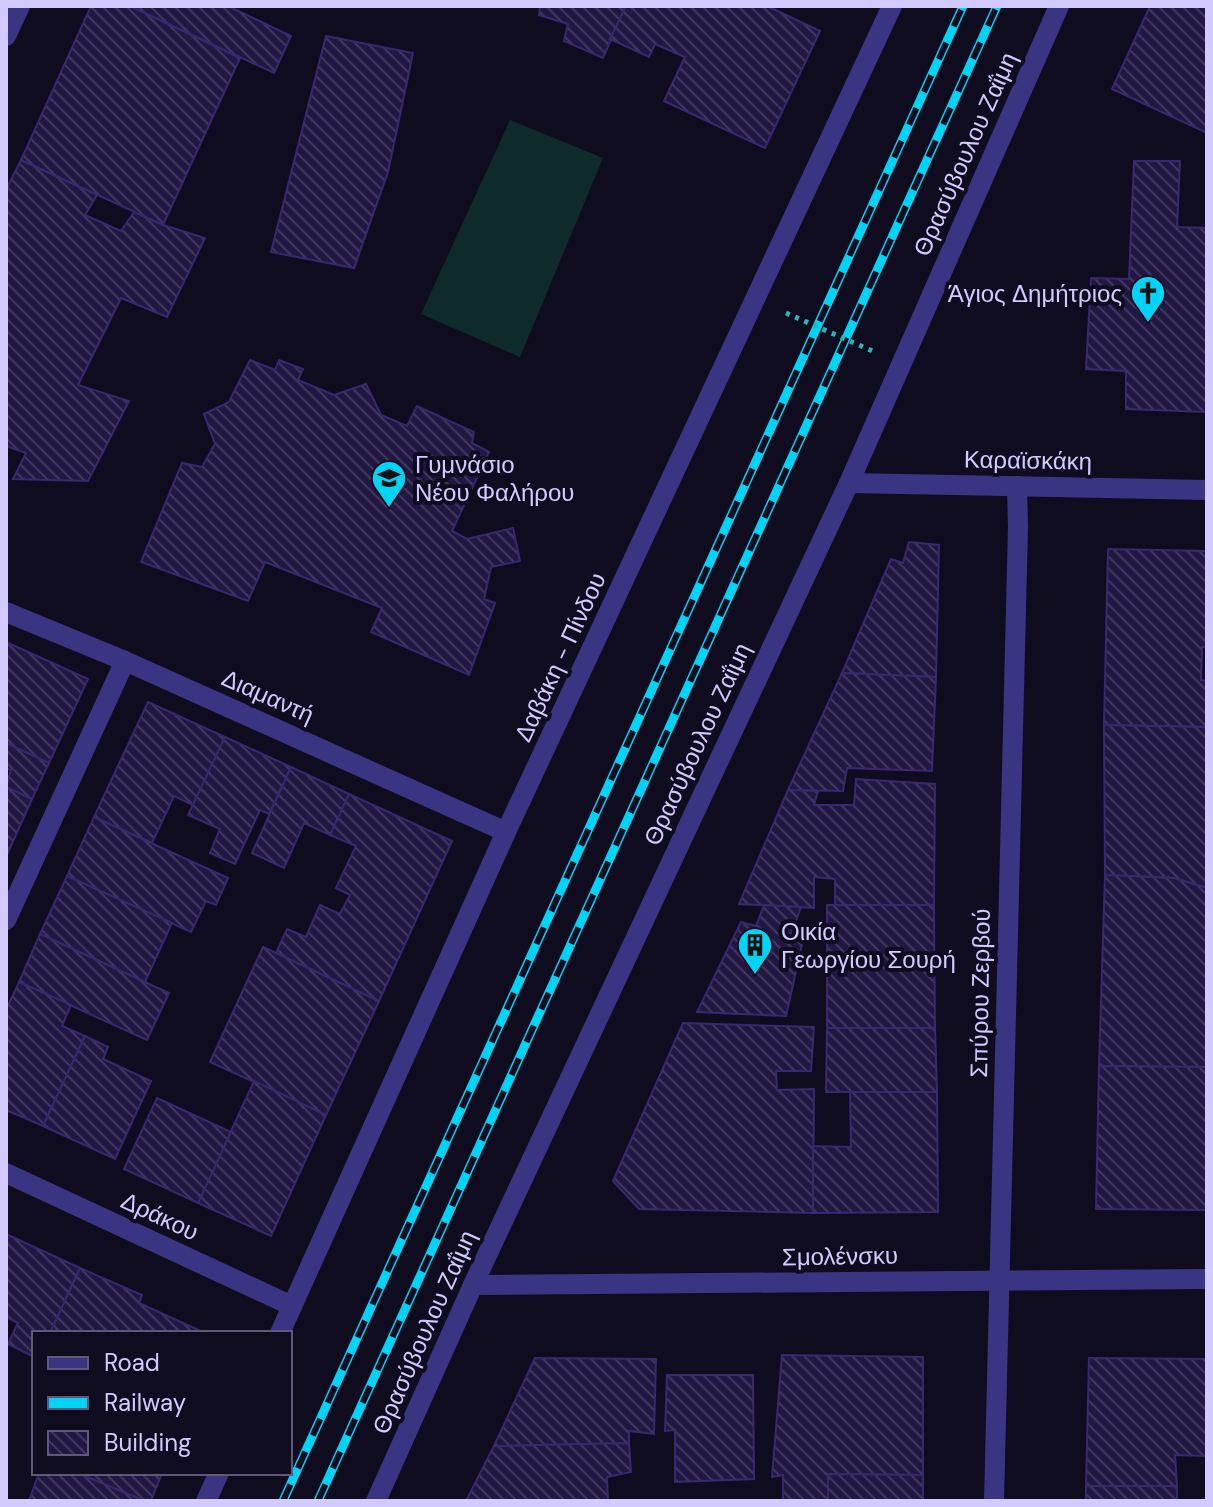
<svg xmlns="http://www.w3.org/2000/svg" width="1213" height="1507" viewBox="0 0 1213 1507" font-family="'DM Sans',sans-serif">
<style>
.pitch{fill:#0f2a2a}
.building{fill:url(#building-back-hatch);stroke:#39286f;stroke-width:2}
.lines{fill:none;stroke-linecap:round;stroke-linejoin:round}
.street{stroke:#3a3582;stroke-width:20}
.rail-casing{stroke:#00d4f6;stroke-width:9}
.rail{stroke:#100c20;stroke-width:6;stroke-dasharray:18;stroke-linecap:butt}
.path-bridge{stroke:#28b6b3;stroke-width:5;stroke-dasharray:4 6;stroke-linecap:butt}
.labels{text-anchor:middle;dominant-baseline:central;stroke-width:8;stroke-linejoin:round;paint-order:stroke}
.street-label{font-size:24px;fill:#d3cbff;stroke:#100c20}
.poi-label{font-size:24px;fill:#d3cbff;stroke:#100c20;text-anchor:start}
</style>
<defs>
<pattern id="building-back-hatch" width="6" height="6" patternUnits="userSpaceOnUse" patternTransform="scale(2)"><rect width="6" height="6" fill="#211742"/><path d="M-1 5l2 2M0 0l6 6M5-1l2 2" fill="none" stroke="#40375e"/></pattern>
</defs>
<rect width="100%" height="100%" fill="#100c20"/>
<polygon class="pitch" points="510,120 603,158 520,357 421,314"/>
<g class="building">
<polygon points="91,6 130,6 240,58 163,225 21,160"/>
<polygon points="130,6 228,6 291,36 274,73"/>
<polygon points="540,6 626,6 603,58 564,41 568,24 539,15"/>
<polygon points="626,6 767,6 820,31 765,148 664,101 685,57 655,44 649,57 610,39"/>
<polygon points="1150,6 1207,6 1207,133 1112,89"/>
<polygon points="326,36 413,53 388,172 354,268 271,252"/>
<polygon points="21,160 97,195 85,215 121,231 134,212 163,225 205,238 167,317 121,298 78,385 129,401 88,481 13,479 26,453 6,446 6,190"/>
<polygon points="1134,161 1180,161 1177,227 1207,228 1207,412 1126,409 1126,371 1086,369 1091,278 1129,279"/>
<polygon points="250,360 275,370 279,360 303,369 298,380 334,395 366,384 381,415 407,426 417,406 474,432 472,443 489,452 452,531 467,539 513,528 520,561 491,567 484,599 495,603 469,675 371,632 382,608 265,562 248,601 141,562 182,463 202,467 215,444 204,414 229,402"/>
<polygon points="909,542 939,545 936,677 842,673 891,559 903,563"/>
<polygon points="1108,549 1207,551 1207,647 1202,647 1201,680 1207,681 1207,727 1104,725"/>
<polygon points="6,642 88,679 49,763 6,743"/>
<polygon points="842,673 936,677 932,771 847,768 843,791 788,790"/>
<polygon points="148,702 225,737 193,805 174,796 152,843 94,817"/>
<polygon points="1104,725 1207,727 1207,888 1174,878 1105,875"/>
<polygon points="225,737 291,767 269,814 260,810 235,864 210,853 220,829 188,815"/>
<polygon points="6,743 49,763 32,799 6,787 11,770 6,768"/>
<polygon points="291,767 349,794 330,835 304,823 284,868 252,853"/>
<polygon points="856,779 935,784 934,905 835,905 835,879 814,877 814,908 739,904 788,790 818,791 814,805 854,805"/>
<polygon points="6,787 32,799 6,857"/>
<polygon points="349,794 452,841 379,1001 276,953 287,929 306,937 320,905 340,914 350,895 336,888 356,846 330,835"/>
<polygon points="94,817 228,878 216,905 206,901 191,932 67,876"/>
<polygon points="1105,875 1174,878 1207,888 1207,1067 1099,1066"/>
<polygon points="67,876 172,923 145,982 40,934"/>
<polygon points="764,905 801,907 789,940 803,940 786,1016 697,1012 741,922 756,926"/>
<polygon points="827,905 934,905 935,1028 827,1028"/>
<polygon points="40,934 169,993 147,1040 19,982"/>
<polygon points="263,947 379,1001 326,1115 210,1062"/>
<polygon points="19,982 71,1005 62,1026 85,1036 43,1126 6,1110 6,1010"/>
<polygon points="683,1023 814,1027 811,1071 776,1071 777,1090 814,1089 813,1213 639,1209 613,1181"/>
<polygon points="827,1028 935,1028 937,1092 826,1092"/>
<polygon points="85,1036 108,1047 103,1059 151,1081 115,1159 43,1126"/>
<polygon points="1099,1066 1207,1067 1207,1210 1096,1209"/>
<polygon points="254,1081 326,1115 271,1236 198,1203"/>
<polygon points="850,1092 937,1092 938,1212 813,1213 813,1146 851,1147"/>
<polygon points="157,1098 231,1132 198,1203 124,1169"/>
<polygon points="6,1234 80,1268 50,1333 34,1333 34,1357 8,1344 18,1323 6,1317"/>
<polygon points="80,1268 142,1295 139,1303 205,1333 50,1333"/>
<polygon points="782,1355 923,1357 923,1475 828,1474 828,1501 783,1501 783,1475 772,1477"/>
<polygon points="535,1358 656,1359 654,1434 629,1431 629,1443 494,1446"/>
<polygon points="1089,1358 1207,1359 1207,1456 1175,1455 1177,1486 1086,1486"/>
<polygon points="667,1375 753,1375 754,1479 675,1482 675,1430 665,1431"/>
<polygon points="629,1443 631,1472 607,1477 608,1501 466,1501 494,1446"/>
<polygon points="39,1473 78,1473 145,1501 29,1501"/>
<polygon points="78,1473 162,1473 151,1501 145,1501"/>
<polygon points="828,1474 923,1475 923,1501 828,1501"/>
<rect x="1086" y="1486" width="91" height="15"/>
</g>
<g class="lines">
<g class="street">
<polyline points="6,36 20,6"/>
<polyline points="849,483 1207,490"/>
<polyline points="6,612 125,661 506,832"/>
<polyline points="6,920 125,661"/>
<polyline points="6,1173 292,1306"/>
<polyline points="473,1285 1207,1279"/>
<polyline points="280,1333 506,832 892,6"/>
<polyline points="206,1501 219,1473"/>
<polyline points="376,1501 473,1285 849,483 1059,6"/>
<polyline points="994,1501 1018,527 1017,486"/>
</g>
<g class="rail-casing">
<g id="rail">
<polyline points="283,1501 963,6"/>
<polyline points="318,1501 997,6"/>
</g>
</g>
<use href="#rail" class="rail"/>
<polyline class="path-bridge" points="786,313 877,353"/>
</g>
<defs>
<g id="church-pin" transform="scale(1.8)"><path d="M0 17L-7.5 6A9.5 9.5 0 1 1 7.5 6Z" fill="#00d4f6" stroke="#100c20"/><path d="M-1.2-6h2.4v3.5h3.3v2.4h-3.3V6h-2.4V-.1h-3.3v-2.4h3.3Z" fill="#111"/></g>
<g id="school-pin" transform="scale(1.8)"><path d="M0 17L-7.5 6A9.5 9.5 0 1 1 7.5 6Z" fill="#00d4f6" stroke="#100c20"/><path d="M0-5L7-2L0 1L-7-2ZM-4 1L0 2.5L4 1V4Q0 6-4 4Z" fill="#111"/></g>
<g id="building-pin" transform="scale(1.8)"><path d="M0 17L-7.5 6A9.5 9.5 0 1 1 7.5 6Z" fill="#00d4f6" stroke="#100c20"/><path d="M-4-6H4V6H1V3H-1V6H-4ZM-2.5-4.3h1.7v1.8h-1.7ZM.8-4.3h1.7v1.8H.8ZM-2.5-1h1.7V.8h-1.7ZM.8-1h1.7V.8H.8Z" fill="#111"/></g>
</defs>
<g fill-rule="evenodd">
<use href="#church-pin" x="1148" y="293"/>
<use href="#school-pin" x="389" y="478"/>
<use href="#building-pin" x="755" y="945"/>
</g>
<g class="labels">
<g class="street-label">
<text transform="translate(965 154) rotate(-66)">Θρασύβουλου Ζαΐμη</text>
<text transform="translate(1028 460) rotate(1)">Καραϊσκάκη</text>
<text transform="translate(560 657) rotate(-65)">Δαβάκη - Πίνδου</text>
<text transform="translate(268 696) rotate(24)">Διαμαντή</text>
<text transform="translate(697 744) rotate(-65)">Θρασύβουλου Ζαΐμη</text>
<text transform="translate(980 993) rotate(-89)">Σπύρου Ζερβού</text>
<text transform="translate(160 1216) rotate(25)">Δράκου</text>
<text transform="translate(840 1256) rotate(-1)">Σμολένσκυ</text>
<text transform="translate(424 1332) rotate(-66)">Θρασύβουλου Ζαΐμη</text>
</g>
<g class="poi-label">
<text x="1122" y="293" text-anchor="end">Άγιος Δημήτριος</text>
<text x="415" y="464">Γυμνάσιο<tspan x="415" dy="28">Νέου Φαλήρου</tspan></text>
<text x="781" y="931">Οικία<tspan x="781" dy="28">Γεωργίου Σουρή</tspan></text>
</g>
</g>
<rect width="1213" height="1507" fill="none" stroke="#d3cbff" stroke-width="16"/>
<rect x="32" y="1331" width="260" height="144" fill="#100c20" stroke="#5e5879" stroke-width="2"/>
<rect x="48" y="1357" width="40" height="12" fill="#3a3582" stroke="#5e5879" stroke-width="2"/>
<text x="104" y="1371" font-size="24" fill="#d3cbff">Road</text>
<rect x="48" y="1397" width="40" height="12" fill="#00d4f6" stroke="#5e5879" stroke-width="2"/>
<text x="104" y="1411" font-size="24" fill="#d3cbff">Railway</text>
<rect x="48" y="1431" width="40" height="24" fill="url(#building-back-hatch)" stroke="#5e5879" stroke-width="2"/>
<text x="104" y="1451" font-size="24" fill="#d3cbff">Building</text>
</svg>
